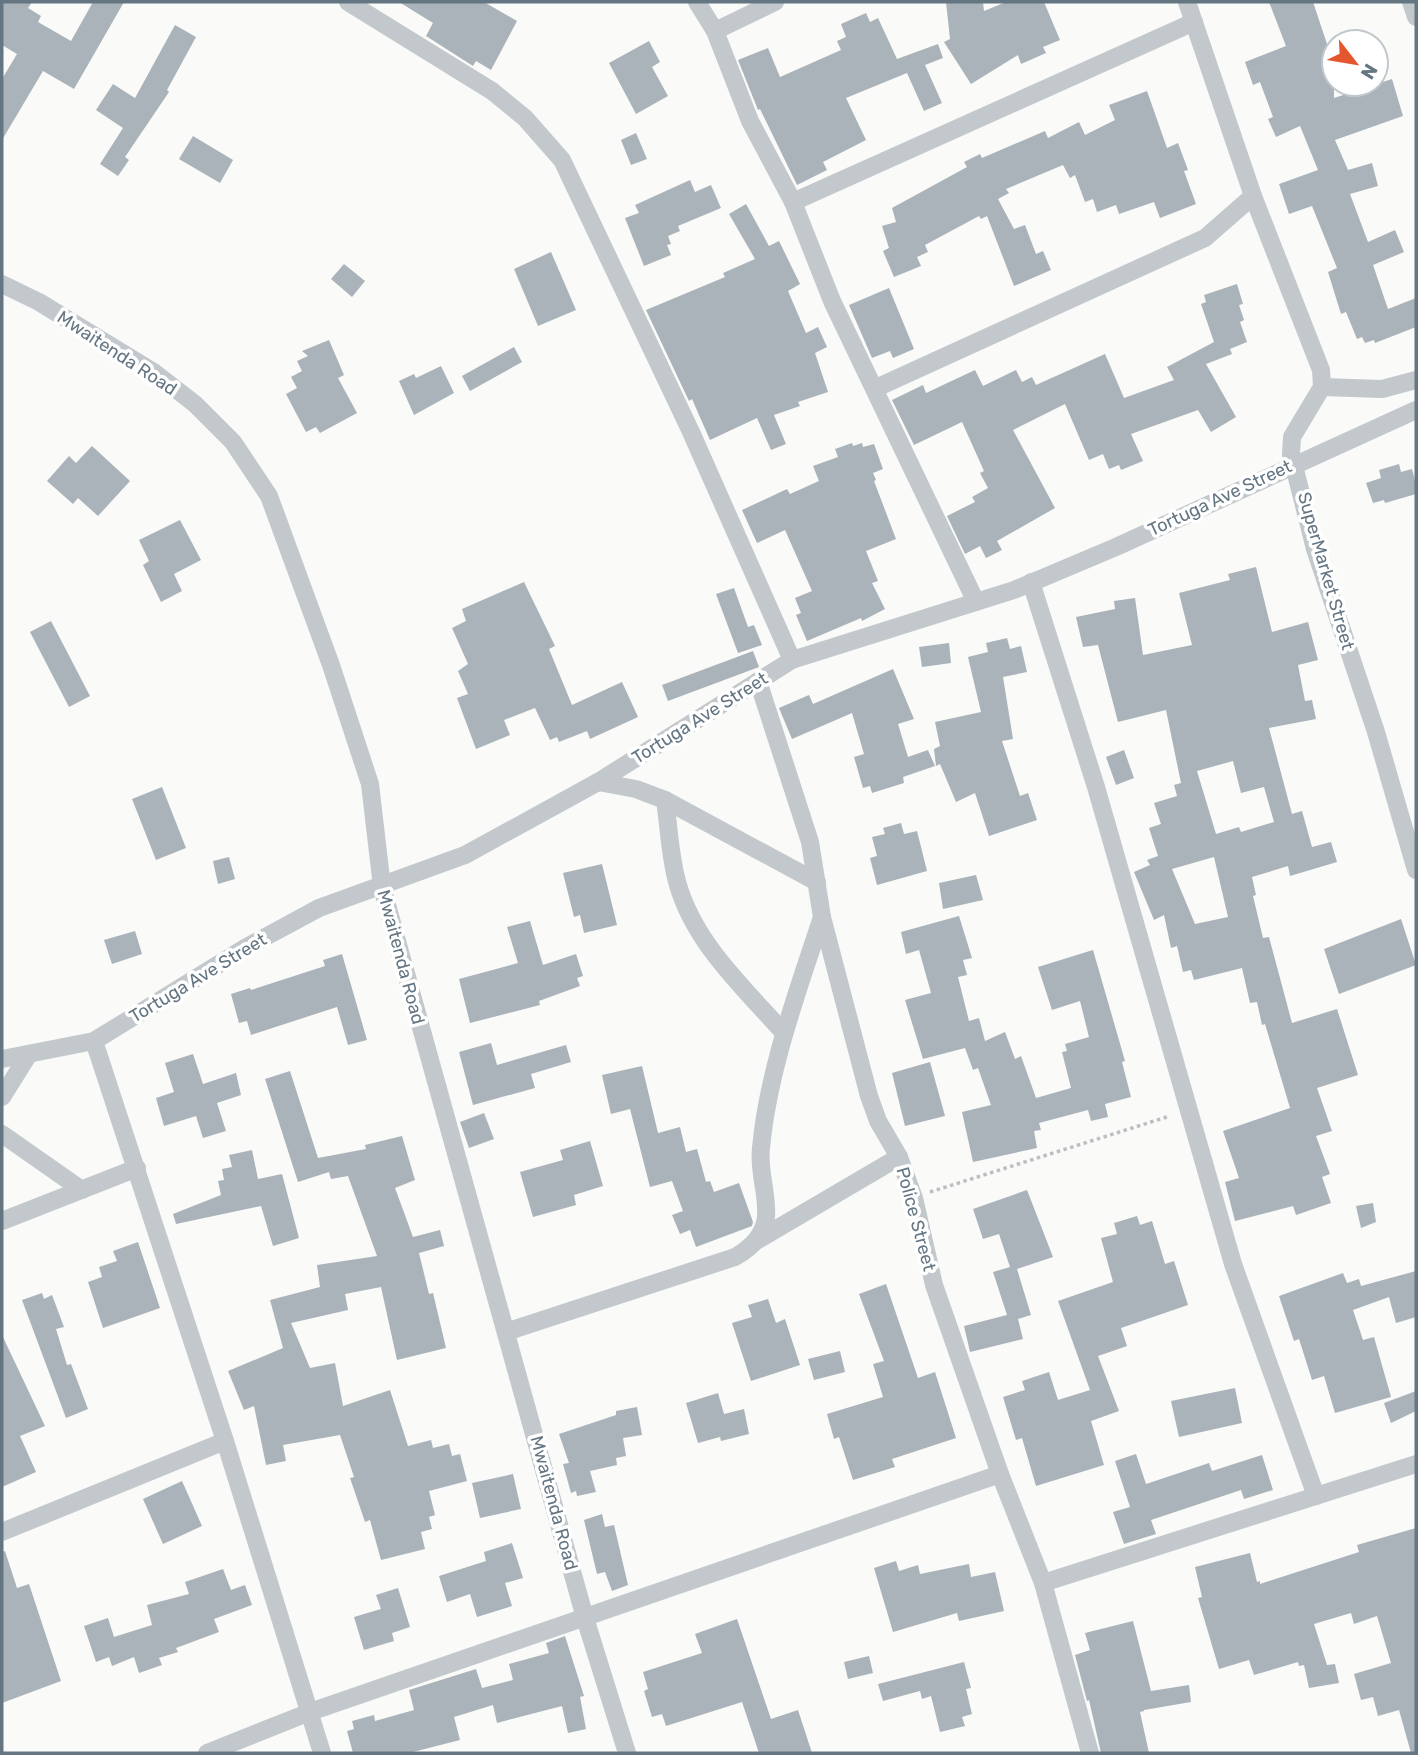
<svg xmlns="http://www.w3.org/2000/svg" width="1418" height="1755" viewBox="0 0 1418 1755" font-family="Rubik,sans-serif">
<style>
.building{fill:#aab3b9;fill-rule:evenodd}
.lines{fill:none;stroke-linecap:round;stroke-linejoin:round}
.path{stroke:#bbbfc2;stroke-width:3.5;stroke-dasharray:3.5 3.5;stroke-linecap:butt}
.street{stroke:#c3c8cc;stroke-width:18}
.labels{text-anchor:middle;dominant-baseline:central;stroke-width:7;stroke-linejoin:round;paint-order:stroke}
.street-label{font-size:18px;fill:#657683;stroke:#fff}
</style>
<rect width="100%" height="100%" fill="#fafaf8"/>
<g class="building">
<polygon points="2,2 32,2 28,8 41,16 38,22 71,41 93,2 124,2 74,89 43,71 2,140 2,79 17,54 2,45"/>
<polygon points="399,2 484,2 517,21 491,70 476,61 473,66 426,36 433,23"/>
<polygon points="946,2 983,2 984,11 1006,2 1044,2 1060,40 1043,47 1046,53 1021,64 1018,55 971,84 944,42 950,39"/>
<polygon points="1269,2 1313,2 1328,47 1334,45 1334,98 1392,79 1403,116 1335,140 1348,170 1372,163 1378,186 1350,194 1368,242 1395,230 1404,252 1373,265 1388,309 1416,298 1416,327 1375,343 1374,340 1365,343 1362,337 1357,339 1346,312 1341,314 1328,272 1337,268 1312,206 1289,214 1279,184 1318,170 1300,126 1276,137 1268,119 1273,117 1260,82 1253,85 1245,62 1286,46"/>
<polygon points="866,13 870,22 878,18 897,59 938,44 943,58 925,65 942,103 924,111 907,73 846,98 866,140 823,162 827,170 797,185 760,109 758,110 738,60 768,48 780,77 841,50 837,41 846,37 841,24"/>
<polygon points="175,25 196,37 167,90 169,92 125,157 129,160 118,176 100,164 123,128 96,110 113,84 135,98"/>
<polygon points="649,41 660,62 652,67 668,96 636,114 609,63"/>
<polygon points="1147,91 1167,148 1178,143 1188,170 1184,171 1196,204 1160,218 1154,202 1119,214 1116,205 1097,212 1093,199 1085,202 1075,175 1070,178 1063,165 1006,189 1009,193 998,199 1014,229 1025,225 1036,254 1043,251 1051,270 1014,286 987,216 981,219 979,216 925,245 928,252 917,257 921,266 894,277 883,251 889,248 882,226 896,222 892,208 967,167 964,162 980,154 982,158 1045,131 1048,138 1079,122 1085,135 1115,120 1109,105"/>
<polygon points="636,133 647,159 631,165 621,140"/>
<polygon points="193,136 233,160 220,183 179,159"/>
<polygon points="690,180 695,192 711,185 721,208 678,226 680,231 668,236 671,244 667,245 671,255 644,266 625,218 639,213 635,205"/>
<polygon points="746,204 769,246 779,241 800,284 788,291 806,333 818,327 827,347 815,353 828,392 798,402 800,406 774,415 786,444 771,450 757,418 710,440 692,399 689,401 646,310 725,277 723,273 755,259 729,214"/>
<polygon points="551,252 576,310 538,326 514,269"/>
<polygon points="344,264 365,281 352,297 331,279"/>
<polygon points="1237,284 1243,304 1239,305 1244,320 1240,322 1247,342 1230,349 1232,354 1206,364 1236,417 1211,432 1198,410 1131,434 1143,461 1121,470 1119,465 1109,469 1103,454 1089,460 1065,404 1013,430 1055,508 997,541 1002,550 986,558 980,546 965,554 947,516 975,502 972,497 988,488 980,473 984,471 962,422 914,445 892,400 923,385 926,393 975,370 983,386 1016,370 1022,382 1032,377 1036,385 1105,354 1124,398 1174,380 1167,367 1214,342 1201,304 1206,302 1204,295"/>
<polygon points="889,288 914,349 893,358 890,351 872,358 849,305"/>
<polygon points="329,340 344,375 338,378 357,413 320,433 316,427 306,432 286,394 297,388 291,377 302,371 297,361 308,356 302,351"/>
<polygon points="514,347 522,362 470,391 462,376"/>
<polygon points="441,366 454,393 414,415 399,381 414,374 416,378"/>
<polygon points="852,443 853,446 862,443 863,447 874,444 883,469 873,473 876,480 874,481 896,539 866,551 878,581 872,583 885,609 862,621 861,618 807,641 796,615 801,613 795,598 812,591 785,530 757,543 742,510 787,489 790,494 819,481 813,466 838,457 835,449"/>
<polygon points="92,446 130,481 98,516 78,498 73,504 47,481 69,456 76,463"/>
<polygon points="1399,464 1401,472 1412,469 1416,484 1416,494 1385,503 1384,500 1373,503 1366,483 1381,478 1379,470"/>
<polygon points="180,520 201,560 174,574 182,591 161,602 143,565 149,561 139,540"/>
<path d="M1256 567 1272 632 1308 622 1318 660 1298 665 1305 701 1312 700 1316 719 1269 728 1292 814 1302 811 1312 847 1331 842 1337 862 1290 876 1288 866 1252 877 1256 895 1253 896 1263 938 1269 937 1292 1023 1337 1009 1358 1075 1317 1088 1332 1131 1316 1136 1330 1174 1322 1177 1331 1203 1296 1215 1293 1206 1235 1221 1225 1182 1239 1178 1223 1131 1290 1108 1265 1024 1262 1025 1257 1002 1250 1003 1242 968 1194 980 1191 970 1183 972 1177 946 1171 948 1164 915 1154 920 1134 872 1150 865 1147 860 1158 856 1149 828 1161 824 1154 803 1177 796 1174 785 1181 783 1166 710 1118 722 1098 645 1083 647 1076 617 1115 609 1114 601 1135 598 1143 655 1192 645 1179 593 1230 580 1228 574ZM1233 761 1241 793 1264 787 1274 822 1241 832 1239 827 1216 834 1197 771ZM1214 857 1228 917 1195 924 1172 869Z"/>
<polygon points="524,582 555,646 549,649 572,705 622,682 638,717 590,739 587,731 559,742 557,737 550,740 535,708 504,720 510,735 476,749 457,698 468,694 458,671 468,664 452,628 466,621 462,609"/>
<polygon points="734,588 748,627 754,625 762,645 738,653 716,594"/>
<polygon points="51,621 90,696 69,707 30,632"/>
<polygon points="1007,638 1010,649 1021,646 1027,672 1003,677 1013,739 1002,741 1020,796 1028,793 1037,820 989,836 975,793 956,802 940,764 936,766 934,749 940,746 935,722 981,712 968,657 988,652 986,643"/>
<polygon points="949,643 951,663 922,667 919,647"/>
<polygon points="753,651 759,667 668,701 662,685"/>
<polygon points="893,669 914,719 898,724 908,757 928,750 935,766 903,777 904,783 872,793 870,786 863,788 854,757 864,754 852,713 792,739 779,708 809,695 813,704"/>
<polygon points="1124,750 1134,778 1116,785 1106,757"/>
<polygon points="162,787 186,848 156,860 132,799"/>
<polygon points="901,823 904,834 917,831 927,871 877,885 870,858 877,856 872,837 885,834 883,828"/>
<polygon points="229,857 235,879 218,884 213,861"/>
<polygon points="602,864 617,925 584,933 580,915 574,917 563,873"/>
<polygon points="976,875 983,900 943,909 939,883"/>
<polygon points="959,916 972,958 963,960 967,975 958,977 969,1021 979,1018 985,1041 1005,1032 1015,1059 1021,1056 1036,1098 1071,1088 1062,1052 1067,1051 1065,1044 1089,1037 1080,1001 1052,1010 1038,967 1093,950 1125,1061 1122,1062 1131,1097 1105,1104 1108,1117 1091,1121 1088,1110 1039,1123 1041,1130 1034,1131 1037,1148 973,1162 962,1112 991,1105 978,1068 973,1070 965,1048 923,1059 905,1000 931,993 919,950 906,954 901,932"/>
<polygon points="1401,919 1416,965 1339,994 1324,949"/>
<polygon points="530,921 543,965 576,954 583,976 577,978 580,986 539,1001 540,1005 470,1023 459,979 518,963 507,927"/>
<polygon points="135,931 142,954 112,964 104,940"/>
<polygon points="342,954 367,1040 348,1045 337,1007 251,1035 247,1021 239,1023 231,994 250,988 251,990 325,966 323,960"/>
<polygon points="491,1043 497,1065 566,1045 571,1062 531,1074 535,1088 473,1105 459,1052"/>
<polygon points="193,1054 203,1084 236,1073 241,1095 217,1103 226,1131 203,1138 196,1116 164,1126 156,1098 174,1092 165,1063"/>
<polygon points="930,1062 945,1116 905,1126 892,1073"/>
<polygon points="642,1066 658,1133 680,1127 686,1152 697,1149 706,1182 710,1181 714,1192 739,1183 753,1222 752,1226 696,1247 690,1230 680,1234 672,1215 683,1211 672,1181 650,1187 630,1109 611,1114 602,1075"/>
<polygon points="290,1071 318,1158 366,1149 365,1145 402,1136 415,1180 395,1188 413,1237 440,1230 444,1246 419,1253 429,1294 433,1293 446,1348 397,1360 381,1287 345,1294 348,1310 291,1323 310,1368 335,1363 343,1406 390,1390 408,1446 431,1440 433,1448 449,1444 452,1456 460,1454 467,1481 429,1491 435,1515 429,1517 432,1529 421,1532 425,1549 381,1560 370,1520 365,1522 350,1478 354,1477 340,1435 283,1445 286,1461 266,1465 254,1406 244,1410 228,1371 283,1348 270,1300 320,1287 317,1265 377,1256 348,1176 331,1179 329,1172 298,1182 265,1079"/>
<polygon points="484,1113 494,1139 469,1148 460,1122"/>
<polygon points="590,1141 603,1186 574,1195 576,1205 533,1217 520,1172 563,1160 560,1150"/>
<polygon points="252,1150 258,1179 282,1174 299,1238 273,1246 261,1206 176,1224 173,1214 221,1195 218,1181 224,1180 222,1169 232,1167 229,1155"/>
<polygon points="1027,1190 1053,1257 1017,1269 1031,1315 1018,1319 1023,1339 970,1352 964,1326 1007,1315 993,1272 1010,1267 999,1234 983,1239 973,1209"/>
<polygon points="1373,1203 1376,1222 1361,1228 1356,1206"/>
<polygon points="1137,1216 1140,1225 1152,1221 1165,1264 1174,1261 1188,1305 1121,1328 1127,1346 1098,1356 1119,1411 1091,1421 1104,1465 1036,1486 1022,1438 1016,1440 1003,1397 1025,1390 1022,1381 1049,1372 1058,1400 1090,1390 1058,1301 1113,1282 1101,1238 1117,1234 1114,1223"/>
<polygon points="138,1242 160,1308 103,1328 88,1282 102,1277 99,1267 117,1261 113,1251"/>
<polygon points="1416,1271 1416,1317 1396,1323 1389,1297 1353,1310 1363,1340 1374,1337 1391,1397 1335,1413 1324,1376 1312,1380 1299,1339 1294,1341 1279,1296 1343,1273 1347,1283 1359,1279 1361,1286"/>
<polygon points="886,1284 918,1378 935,1372 956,1438 892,1459 895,1467 853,1480 839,1437 834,1439 827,1414 883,1397 873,1364 884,1361 859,1294"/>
<polygon points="42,1293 44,1299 52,1295 64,1327 56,1329 67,1365 71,1364 88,1409 66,1418 22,1300"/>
<polygon points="768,1299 776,1323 785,1319 800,1365 751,1381 732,1323 752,1317 748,1305"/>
<polygon points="2,1335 45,1426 20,1436 36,1472 2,1487"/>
<polygon points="840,1351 845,1372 814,1380 808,1359"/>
<polygon points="1235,1388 1242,1423 1179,1437 1171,1401"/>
<polygon points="1416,1391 1416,1411 1391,1423 1384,1403"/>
<polygon points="718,1393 724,1414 744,1409 749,1434 721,1441 720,1437 698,1443 686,1403"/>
<polygon points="637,1407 642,1435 623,1438 626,1456 616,1458 617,1465 590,1471 596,1492 577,1496 576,1491 571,1493 563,1464 569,1463 559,1434 616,1415 616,1411"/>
<polygon points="1136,1454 1146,1484 1209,1463 1212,1471 1262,1455 1273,1490 1244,1499 1241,1490 1151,1520 1156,1534 1124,1544 1113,1512 1130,1507 1115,1461"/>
<polygon points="513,1474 521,1509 480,1518 472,1483"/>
<polygon points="182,1481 202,1526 163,1544 143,1499"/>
<polygon points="602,1514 605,1527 614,1525 628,1585 612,1591 605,1572 597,1574 584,1520"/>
<polygon points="1416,1528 1416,1753 1411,1753 1399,1710 1378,1716 1373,1697 1361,1700 1354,1674 1391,1663 1377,1616 1354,1624 1351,1613 1314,1624 1327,1665 1335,1664 1339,1683 1309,1688 1304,1665 1299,1666 1298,1662 1254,1675 1249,1660 1219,1669 1198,1598 1202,1597 1195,1567 1250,1553 1257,1582 1260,1581 1260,1584 1359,1552 1357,1545"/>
<polygon points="512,1543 523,1578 505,1583 512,1606 477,1617 470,1594 447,1602 439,1576 486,1561 484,1552"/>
<polygon points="5,1551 17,1588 29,1584 61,1681 2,1703 2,1552"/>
<polygon points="896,1561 899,1571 918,1565 920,1574 969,1564 971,1577 995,1572 1004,1611 959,1621 957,1613 893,1632 874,1568"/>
<polygon points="223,1569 231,1590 245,1585 252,1605 214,1619 219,1632 176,1648 178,1652 159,1658 162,1665 139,1673 134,1657 112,1666 109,1657 96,1662 84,1626 108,1618 114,1637 152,1625 147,1605 189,1594 185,1582"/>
<polygon points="398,1588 410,1627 392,1633 394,1641 364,1650 354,1617 381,1609 376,1595"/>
<polygon points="737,1619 771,1719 798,1710 812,1753 759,1753 742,1702 666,1726 662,1714 652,1717 644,1691 648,1689 643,1672 702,1653 695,1634"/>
<polygon points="1133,1621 1151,1691 1189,1685 1191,1702 1144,1710 1144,1711 1140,1712 1149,1753 1101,1753 1089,1700 1087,1701 1075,1655 1090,1650 1085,1633"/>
<polygon points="565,1636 584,1696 580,1697 586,1729 568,1733 562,1706 497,1723 493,1705 454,1717 460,1740 409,1753 353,1753 347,1731 354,1729 352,1721 374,1715 375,1721 414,1710 409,1690 476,1669 482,1688 513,1680 509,1664 549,1653 546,1643"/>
<polygon points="869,1656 873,1673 848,1679 844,1662"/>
<polygon points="964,1662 971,1688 966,1689 972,1714 962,1717 965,1726 940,1732 931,1696 922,1699 920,1691 883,1701 878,1684"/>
</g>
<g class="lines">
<polyline class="path" points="930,1192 1170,1116"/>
<g class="street">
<polyline points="348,2 492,91 525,118 562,160 691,432 792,660"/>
<polyline points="697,2 715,31 750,121 793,202 832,301 976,602"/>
<polyline points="1187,2 1253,196 1321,370 1322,387 1292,437 1291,454 1315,549 1376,732 1416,870"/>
<polyline points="1411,2 1416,17"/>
<polyline points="715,31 775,2"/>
<polyline points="793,202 1194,22"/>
<polyline points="2,284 39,302 155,373 195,404 233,442 269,496 331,665 370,784 382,887 585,1618 627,1753"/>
<polyline points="1322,387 1382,389 1416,380"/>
<polyline points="876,388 1205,238 1253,196"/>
<polyline points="1031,582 1096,787 1233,1264 1316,1496"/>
<polyline points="758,681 810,842 822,917 869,1096 878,1121 899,1157 914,1198 934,1285 1000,1474 1043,1583 1090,1753"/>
<polyline points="598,782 636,789 665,800 817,882"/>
<path d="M665 800C669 828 670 859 678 885 695 944 745 989 784 1033"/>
<polyline points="94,1041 225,1441 322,1753"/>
<polyline points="2,1059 94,1041 245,948 319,908 465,855 598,782 792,660 1014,590 1116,547 1416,410"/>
<polyline points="2,1097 29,1054"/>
<polyline points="2,1134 82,1190"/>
<polyline points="2,1221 137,1168"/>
<polyline points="756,1241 899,1157"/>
<path d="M506 1332 735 1257C751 1248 764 1236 766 1217 768 1194 758 1171 761 1148 768 1071 798 990 822 917"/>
<polyline points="2,1532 225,1441"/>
<polyline points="1043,1583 1416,1464"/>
<polyline points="207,1753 310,1712 1000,1474"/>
</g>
</g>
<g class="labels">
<g class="street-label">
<text transform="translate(117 353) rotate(33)">Mwaitenda Road</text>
<text transform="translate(1220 498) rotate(-25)">Tortuga Ave Street</text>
<text transform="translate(1326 571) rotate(74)">SuperMarket Street</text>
<text transform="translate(700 718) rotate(-32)">Tortuga Ave Street</text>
<text transform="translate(401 957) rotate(75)">Mwaitenda Road</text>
<text transform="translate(198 978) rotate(-31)">Tortuga Ave Street</text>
<text transform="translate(916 1219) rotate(75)">Police Street</text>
<text transform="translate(554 1503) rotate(75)">Mwaitenda Road</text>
</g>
</g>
<rect width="1418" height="1755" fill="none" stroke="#657683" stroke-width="7"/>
<g transform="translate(1355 63) rotate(121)"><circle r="33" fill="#ffffff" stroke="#c1c8cd" stroke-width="2"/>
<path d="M0-5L12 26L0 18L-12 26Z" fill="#e4572e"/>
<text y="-10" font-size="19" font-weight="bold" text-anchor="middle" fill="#657683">N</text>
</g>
</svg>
